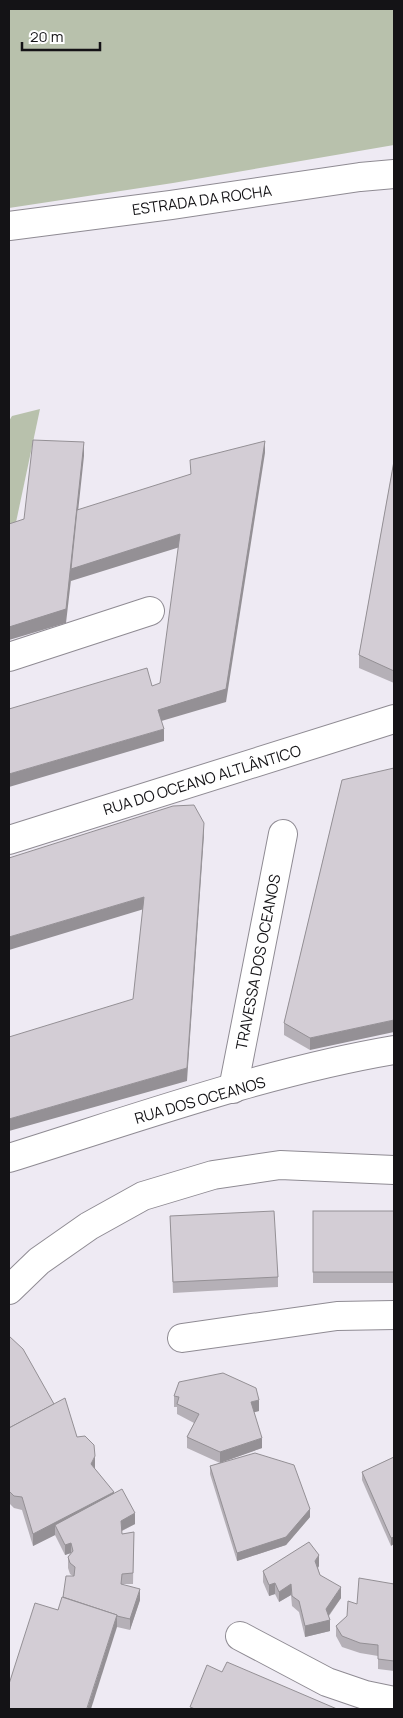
<svg xmlns="http://www.w3.org/2000/svg" width="403" height="1718" viewBox="0 0 403 1718" font-family="Manrope,sans-serif">
<style>
.green{fill:#b8c1ac}
.lines{fill:none;stroke-linecap:round;stroke-linejoin:round}
.minor-casing{stroke:#8f8b93;stroke-width:30}
.minor{stroke:#fff;stroke-width:28}
.wall{fill:#b5b0b7}
.shaded-wall{fill:#949095}
.building{fill:#d3cdd5;stroke:#949095}
.labels{text-anchor:middle;dominant-baseline:central;stroke-width:5;stroke-linejoin:round;paint-order:stroke}
.street-label{font-size:15px;fill:#141316;stroke:#fff}
</style>
<rect width="100%" height="100%" fill="#eeeaf3"/>
<g class="green">
<polygon points="9,9 394,9 394,145 173,183 9,208"/>
<polygon points="40,409 15,527 9,529 9,421 12,416"/>
</g>
<g class="lines">
<g class="minor-casing">
<g id="minor">
<polyline points="9,226 171,205 360,177 394,174"/>
<polyline points="9,657 150,611"/>
<polyline points="9,840 394,719"/>
<polyline points="233,1089 283,834"/>
<path d="M9 1158C134 1119 265 1072 394 1050"/>
<polyline points="9,1290 39,1261 89,1226 143,1196 213,1175 280,1165 394,1170"/>
<polyline points="182,1338 337,1316 394,1315"/>
<polyline points="240,1636 327,1682 365,1695 394,1701"/>
</g>
</g>
<use href="#minor" class="minor"/>
</g>
<g class="wall">
<polygon points="394,461 394,683 359,668 359,655"/>
<polygon points="342,780 310,1050 284,1035 284,1023"/>
<rect x="313" y="1211" width="81" height="72"/>
<polygon points="170,1216 278,1277 278,1287 173,1293"/>
<polygon points="9,1336 54,1404 77,1437 95,1468 95,1469 114,1493 135,1524 122,1531 122,1534 134,1532 133,1584 122,1584 140,1600 130,1630 117,1627 58,1610 73,1576 70,1574 68,1568 68,1557 71,1553 65,1555 55,1535 33,1546 22,1510 14,1508 9,1503"/>
<polygon points="174,1396 259,1411 254,1412 262,1448 222,1462 310,1517 286,1545 237,1561 210,1474 210,1466 220,1463 187,1448 187,1437 194,1423 177,1414 177,1407 174,1407"/>
<polygon points="394,1457 391,1546 362,1480 362,1472"/>
<polygon points="319,1566 318,1568 320,1575 341,1598 329,1616 330,1631 305,1637 299,1612 292,1606 291,1595 279,1602 275,1594 269,1596 263,1582 263,1571"/>
<polygon points="394,1584 394,1671 378,1669 378,1656 360,1653 342,1647 336,1636 336,1626 347,1616 357,1604"/>
</g>
<g class="shaded-wall">
<polygon points="265,441 265,453 226,702 158,722 158,710"/>
<polygon points="84,442 84,456 72,568 180,534 180,547 71,581 71,580 66,623 9,640 9,627"/>
<polygon points="164,729 164,741 9,787 9,774"/>
<polygon points="204,823 204,835 187,1081 9,1131 9,1119 187,1068"/>
<polygon points="144,897 144,909 9,950 9,937"/>
<polygon points="394,1020 394,1032 310,1050 310,1038"/>
<polygon points="259,1400 259,1411 251,1413 251,1402"/>
<polygon points="262,1438 262,1448 220,1463 220,1452"/>
<polygon points="95,1456 95,1468 91,1477 91,1464"/>
<polygon points="114,1492 114,1504 55,1525 55,1535 33,1546 33,1534"/>
<polygon points="310,1509 310,1517 286,1545 237,1561 237,1553"/>
<polygon points="135,1513 135,1524 121,1531 121,1521"/>
<polygon points="394,1537 394,1544 391,1546 391,1538"/>
<polygon points="71,1543 71,1553 65,1555 65,1545"/>
<polygon points="319,1555 319,1566 315,1572 315,1561"/>
<polygon points="275,1583 275,1594 269,1596 269,1585"/>
<polygon points="291,1584 291,1595 279,1602 279,1592"/>
<polygon points="341,1587 341,1598 326,1619 326,1609"/>
<polygon points="140,1589 140,1600 130,1630 130,1619"/>
<polygon points="117,1615 117,1627 91,1709 87,1709"/>
<polygon points="330,1620 330,1631 305,1637 305,1626"/>
</g>
<g class="building">
<polygon points="33,440 84,442 66,609 9,627 9,524 24,519"/>
<polygon points="265,441 226,689 158,710 164,729 9,774 9,709 147,668 152,686 160,683 180,534 71,569 77,510 191,474 190,460"/>
<polygon points="394,461 394,671 359,655"/>
<polygon points="394,768 394,1020 310,1038 284,1023 342,780"/>
<polygon points="194,805 204,823 187,1068 9,1119 9,1037 133,999 144,897 9,937 9,858 173,806"/>
<polygon points="274,1211 278,1277 173,1282 170,1216"/>
<rect x="313" y="1211" width="81" height="61"/>
<polygon points="9,1336 23,1349 54,1404 9,1428"/>
<polygon points="223,1373 256,1388 259,1400 251,1402 262,1438 220,1452 187,1437 199,1414 177,1404 179,1397 174,1396 179,1382"/>
<polygon points="65,1398 77,1437 85,1436 94,1445 95,1456 91,1464 114,1492 33,1534 22,1497 14,1496 9,1491 9,1428"/>
<polygon points="255,1453 294,1465 310,1509 286,1537 237,1553 210,1466"/>
<polygon points="394,1457 394,1537 391,1538 362,1472"/>
<polygon points="122,1489 135,1513 121,1521 122,1534 134,1532 133,1573 122,1574 121,1584 140,1589 130,1619 117,1616 117,1615 63,1597 66,1576 74,1576 75,1567 70,1563 68,1557 73,1551 71,1543 65,1545 55,1525"/>
<polygon points="309,1542 319,1555 315,1561 320,1575 341,1587 326,1609 330,1620 305,1626 299,1601 292,1596 291,1584 279,1592 275,1583 269,1585 263,1571"/>
<polygon points="359,1578 394,1584 394,1661 378,1659 378,1645 360,1643 342,1636 336,1626 347,1616 348,1601 357,1604"/>
<polygon points="62,1597 117,1615 87,1708 88,1709 9,1709 9,1684 35,1603 58,1610"/>
<polygon points="227,1662 337,1709 195,1709 190,1707 207,1665 222,1672"/>
</g>
<g class="labels">
<g class="street-label">
<text transform="translate(202 200) rotate(-8)">ESTRADA DA ROCHA</text>
<text transform="translate(202 780) rotate(-17)">RUA DO OCEANO ALTLÂNTICO</text>
<text transform="translate(258 962) rotate(-79)">TRAVESSA DOS OCEANOS</text>
<text transform="translate(200 1100) rotate(-16)">RUA DOS OCEANOS</text>
</g>
</g>
<rect width="403" height="1718" fill="none" stroke="#141316" stroke-width="20"/>
<path d="M22 42v8h78v-8" fill="none" stroke="#141316" stroke-width="2.5"/>
<text x="30" y="42" font-size="15" fill="#141316" stroke="#ffffff" stroke-width="4" paint-order="stroke">20 m</text>
</svg>
